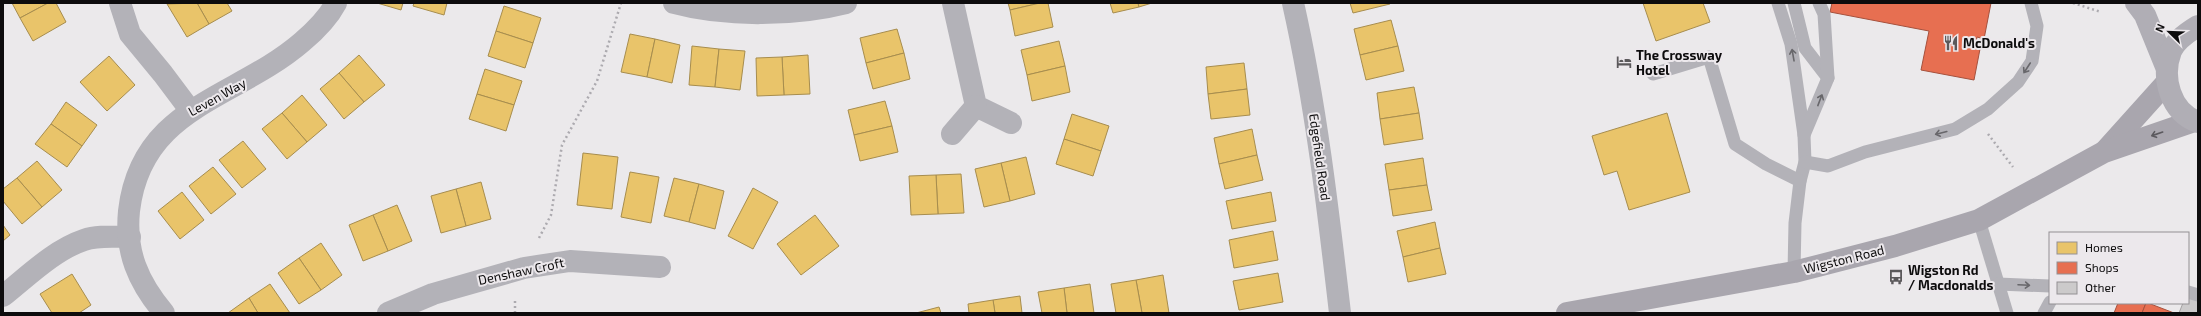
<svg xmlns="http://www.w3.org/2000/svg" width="2201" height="316" viewBox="0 0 2201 316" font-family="'Exo 2',sans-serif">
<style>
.homes{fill:#e9c46a;stroke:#a78d4e}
.shops{fill:#e76f51;stroke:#a6513d}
.building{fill:#cccacb;stroke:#a4a2a3}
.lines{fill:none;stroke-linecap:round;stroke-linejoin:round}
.path{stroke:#acaaaf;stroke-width:2.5;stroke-dasharray:2 3;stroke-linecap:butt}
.lane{stroke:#b3b2b8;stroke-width:13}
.street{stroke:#b3b2b8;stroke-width:22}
.secondary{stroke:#a9a6ae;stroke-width:22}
.highway{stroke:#b0aeb5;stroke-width:22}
.oneway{stroke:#68676b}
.oneway2{stroke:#5b595e}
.labels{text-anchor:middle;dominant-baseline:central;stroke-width:4;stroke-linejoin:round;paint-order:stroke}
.poi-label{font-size:13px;font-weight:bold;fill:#0d0c0d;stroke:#ece8ec;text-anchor:start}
.street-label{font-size:13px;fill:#0d0c0d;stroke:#ece8ec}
</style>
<rect width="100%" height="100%" fill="#ebe9eb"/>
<g class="homes">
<polygon points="12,3 48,3 20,18"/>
<polygon points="48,3 56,3 66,22 33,41 20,18"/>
<polygon points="197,3 227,3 232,11 209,24"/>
<polygon points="197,3 209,24 187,37 167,4"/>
<polygon points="377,3 403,3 401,10"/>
<polygon points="414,3 447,3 444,15 413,6"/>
<polygon points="1008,3 1040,3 1010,10"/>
<polygon points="1040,3 1048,3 1053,27 1015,36 1010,10"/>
<polygon points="1110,3 1138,3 1139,7 1113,13"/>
<polygon points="1138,3 1152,3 1139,7"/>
<polygon points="1350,3 1390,3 1390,4 1353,13"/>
<polygon points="1643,3 1703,3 1710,22 1656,41"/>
<polygon points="504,6 541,18 533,43 496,31"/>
<polygon points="1391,20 1398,46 1360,55 1354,29"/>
<polygon points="897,29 904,53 866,63 860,38"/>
<polygon points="496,31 533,43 525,68 488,56"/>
<polygon points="630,34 655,39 647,77 621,72"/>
<polygon points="655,39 680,45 672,83 647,77"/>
<polygon points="1059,41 1065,66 1027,75 1021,50"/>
<polygon points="692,46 719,49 715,87 689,85"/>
<polygon points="1398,46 1404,71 1366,80 1360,55"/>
<polygon points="719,49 745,51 740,90 715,87"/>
<polygon points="904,53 910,79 873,89 866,63"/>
<polygon points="359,55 385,85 364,102 339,73"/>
<polygon points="808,55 810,94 784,95 782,57"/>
<polygon points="109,56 135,85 107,111 80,82"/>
<polygon points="782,57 784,95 757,96 756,58"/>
<polygon points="1244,63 1247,89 1208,94 1206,67"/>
<polygon points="1065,66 1070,92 1032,101 1027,75"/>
<polygon points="485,69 522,81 514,105 477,94"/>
<polygon points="339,73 364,102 344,119 320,89"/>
<polygon points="1414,87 1419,113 1380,119 1377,93"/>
<polygon points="1247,89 1250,115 1211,119 1208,94"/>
<polygon points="477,94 514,105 506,131 469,119"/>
<polygon points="302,95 327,125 307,142 282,113"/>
<polygon points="885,101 892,126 854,135 848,110"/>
<polygon points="66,102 97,125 82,146 51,124"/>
<polygon points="282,113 307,142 287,159 262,129"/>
<polygon points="1419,113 1423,139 1384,145 1380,119"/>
<polygon points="1667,113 1690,192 1629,210 1617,171 1604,175 1592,136"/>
<polygon points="1072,114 1109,126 1101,151 1064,139"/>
<polygon points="51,124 82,146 67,167 35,144"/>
<polygon points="892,126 898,152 860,161 854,135"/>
<polygon points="1252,129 1257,155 1219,164 1214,138"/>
<polygon points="1064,139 1101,151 1093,176 1056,164"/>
<polygon points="243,141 266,169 242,188 219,160"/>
<polygon points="583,153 618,157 612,209 577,205"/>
<polygon points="1257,155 1263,180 1225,189 1219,164"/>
<polygon points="1026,157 1035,194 1010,201 1001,163"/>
<polygon points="1423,158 1427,185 1389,190 1385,164"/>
<polygon points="37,161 62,190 42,207 17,178"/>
<polygon points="1001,163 1010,201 984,207 975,169"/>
<polygon points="213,167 236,194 211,214 189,186"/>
<polygon points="630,172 659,177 651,223 621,217"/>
<polygon points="961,174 964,213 938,214 936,175"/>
<polygon points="936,175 938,214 911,215 909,176"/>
<polygon points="17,178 42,207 22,224 3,201 3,189"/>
<polygon points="674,178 699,184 689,222 664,216"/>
<polygon points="481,182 491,219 466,226 456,189"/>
<polygon points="699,184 724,191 715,229 689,222"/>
<polygon points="1427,185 1432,210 1393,216 1389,190"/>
<polygon points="753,188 778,202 753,249 728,236"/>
<polygon points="456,189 466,226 441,233 431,196"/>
<polygon points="182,192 204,220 180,239 158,211"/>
<polygon points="1271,192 1276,221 1232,229 1226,201"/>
<polygon points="397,205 412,241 388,251 373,215"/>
<polygon points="373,215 388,251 363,261 349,225"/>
<polygon points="815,215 839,246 801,275 777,244"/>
<polygon points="1435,222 1440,248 1403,257 1397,231"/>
<polygon points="3,225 10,235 3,241"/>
<polygon points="1273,231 1278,260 1234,268 1229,240"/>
<polygon points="321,243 342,275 321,290 299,258"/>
<polygon points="1440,248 1446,274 1408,282 1403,257"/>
<polygon points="299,258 321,290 299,304 278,273"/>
<polygon points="1278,273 1283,302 1239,310 1233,281"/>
<polygon points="72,274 91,305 79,313 52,313 40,294"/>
<polygon points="1163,275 1169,313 1142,313 1136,280"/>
<polygon points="1136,280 1142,313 1116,313 1111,284"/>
<polygon points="270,284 290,313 258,313 249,298"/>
<polygon points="1090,284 1094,313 1067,313 1064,288"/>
<polygon points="1064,288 1067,313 1042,313 1038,292"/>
<polygon points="1020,296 1022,313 995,313 993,300"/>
<polygon points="249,298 258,313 228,313"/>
<polygon points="993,300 995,313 969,313 968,304"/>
<polygon points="939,307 941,313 916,313"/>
</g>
<g class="shops">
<polygon points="1832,3 1991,3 1984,39 1977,37 1975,48 1980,49 1974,80 1921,70 1929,31 1830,12"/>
<polygon points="2118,303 2146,303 2142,313 2114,313"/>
<polygon points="2146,303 2148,303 2174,313 2142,313"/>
</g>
<polygon class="building" points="2188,293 2198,298 2198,313 2179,313 2183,303 2188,303"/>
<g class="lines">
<g class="path">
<polyline points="2073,3 2101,12"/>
<polyline points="1988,134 2013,167"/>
<polyline points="539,238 551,215 562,145 597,81 621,3"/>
<polyline points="515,313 515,298"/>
</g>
<g class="lane">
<polyline points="1778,3 1791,44 1804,135 1805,162 1800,181 1795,223 1794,272"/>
<polyline points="1794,3 1805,48 1828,78"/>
<polyline points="1653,74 1709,57 1735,144 1766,164 1800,181"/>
<polyline points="1804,135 1828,78 1824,14 1819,3"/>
<polyline points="1805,162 1828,166 1865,152 1955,129 1988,109 2018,82 2032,61 2037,26 2031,3"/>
<polyline points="1979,220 2007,313"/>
<polyline points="1998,284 2050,286"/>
<polyline points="2188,292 2198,295"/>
<polyline points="2044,313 2050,302"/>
</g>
<g class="street">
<polyline points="120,3 130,34 163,74 190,110"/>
<path d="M674 3C725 17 795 16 846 3"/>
<polyline points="953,3 976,106 1011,123"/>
<path d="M1293 3C1316 105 1328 209 1340 313"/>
<polyline points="952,134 976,106"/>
<path d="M3 296C27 277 54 250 84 240 98 235 114 237 130 237"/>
<path d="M164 313C138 282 125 252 129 211 141 106 236 99 302 42 315 31 328 18 336 3"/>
<polyline points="388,313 433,294 524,268 570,261 660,267"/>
</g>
<g class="secondary">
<polyline points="2105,151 2167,82"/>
<polyline points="1567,313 1794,272 1895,246 1979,220 2104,152 2194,121"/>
</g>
<g class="highway">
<polyline points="2136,3 2145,15 2167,69"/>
<path d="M2198 26C2188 32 2176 40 2171 51 2161 77 2170 112 2198 122"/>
</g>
</g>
<defs><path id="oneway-shaft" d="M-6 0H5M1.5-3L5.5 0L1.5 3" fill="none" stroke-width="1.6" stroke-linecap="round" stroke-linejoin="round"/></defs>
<g class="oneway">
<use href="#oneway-shaft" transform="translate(1793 55) rotate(-100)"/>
<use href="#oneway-shaft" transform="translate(2027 68) rotate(123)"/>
<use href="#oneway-shaft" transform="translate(1820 100) rotate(-69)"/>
<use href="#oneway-shaft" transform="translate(1941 133) rotate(166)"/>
<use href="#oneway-shaft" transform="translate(2024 285) rotate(3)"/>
</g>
<use class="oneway2" href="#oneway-shaft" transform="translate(2157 134) rotate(161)"/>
<defs>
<g id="restaurant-bare" transform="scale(1.2)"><path d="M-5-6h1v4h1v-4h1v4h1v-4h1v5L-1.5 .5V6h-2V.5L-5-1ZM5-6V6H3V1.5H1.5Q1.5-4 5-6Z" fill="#5b595b" stroke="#ece8ec" stroke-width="2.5" paint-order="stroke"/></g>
<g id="hotel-bare" transform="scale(1.2)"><path d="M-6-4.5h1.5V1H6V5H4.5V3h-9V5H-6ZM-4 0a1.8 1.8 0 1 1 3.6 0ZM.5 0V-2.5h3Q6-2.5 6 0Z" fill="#5b595b" stroke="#ece8ec" stroke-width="2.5" paint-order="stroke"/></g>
<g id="bus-bare" transform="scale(1.2)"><path d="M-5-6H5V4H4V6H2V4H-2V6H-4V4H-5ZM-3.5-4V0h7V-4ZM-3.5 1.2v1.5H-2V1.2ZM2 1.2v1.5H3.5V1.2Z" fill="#5b595b" stroke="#ece8ec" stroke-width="2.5" paint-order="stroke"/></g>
</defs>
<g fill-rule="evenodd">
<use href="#restaurant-bare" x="1951" y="43"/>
<use href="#hotel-bare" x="1624" y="62"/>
<use href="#bus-bare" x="1896" y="277"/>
</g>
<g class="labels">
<g class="poi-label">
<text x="1963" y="43">McDonald's</text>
<text x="1636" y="55">The Crossway<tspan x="1636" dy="15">Hotel</tspan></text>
<text x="1908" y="270">Wigston Rd<tspan x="1908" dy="15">/ Macdonalds</tspan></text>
</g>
<g class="street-label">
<text transform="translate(217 97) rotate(-29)">Leven Way</text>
<text transform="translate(1320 157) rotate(82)">Edgefield Road</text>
<text transform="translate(1844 259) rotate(-14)">Wigston Road</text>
<text transform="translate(521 271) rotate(-12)">Denshaw Croft</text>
</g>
</g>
<rect width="2201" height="316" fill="none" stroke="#0d0c0d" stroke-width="8"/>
<rect x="2049" y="232" width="140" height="72" fill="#ece8ec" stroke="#939093"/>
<rect x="2057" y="242" width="20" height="12" fill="#e9c46a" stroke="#939093"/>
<text x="2085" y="252" font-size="12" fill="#0d0c0d">Homes</text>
<rect x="2057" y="262" width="20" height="12" fill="#e76f51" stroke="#939093"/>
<text x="2085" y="272" font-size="12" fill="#0d0c0d">Shops</text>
<rect x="2057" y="282" width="20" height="12" fill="#cccacb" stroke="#939093"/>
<text x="2085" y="292" font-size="12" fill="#0d0c0d">Other</text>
<g transform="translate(2169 32) rotate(293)" stroke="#ece8ec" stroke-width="3" paint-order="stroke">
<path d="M0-3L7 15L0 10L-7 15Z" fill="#0d0c0d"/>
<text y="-6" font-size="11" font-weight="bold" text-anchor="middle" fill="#0d0c0d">N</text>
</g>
</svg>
